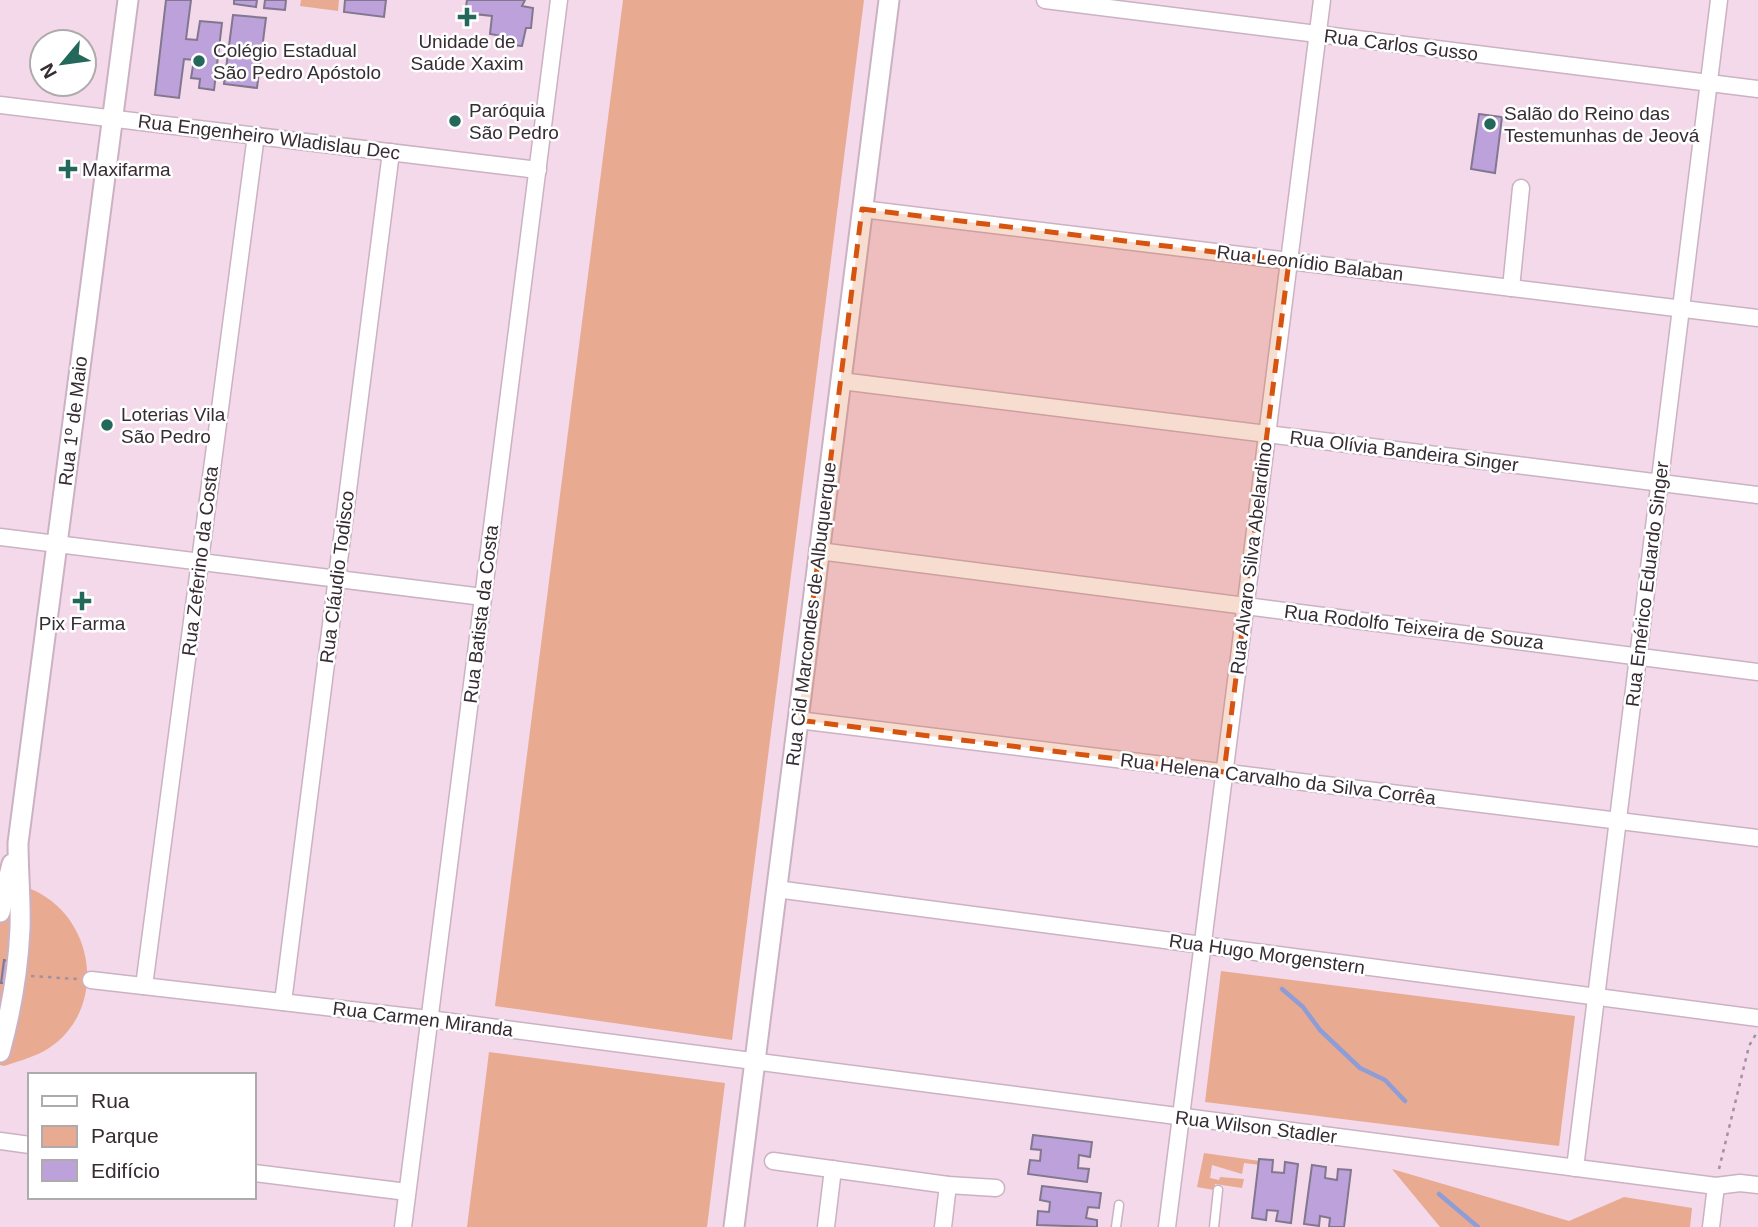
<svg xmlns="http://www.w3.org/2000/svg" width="1758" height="1227" viewBox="0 0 1758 1227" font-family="Helvetica,sans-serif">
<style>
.green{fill:#e9aa92}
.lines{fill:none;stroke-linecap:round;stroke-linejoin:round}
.stream{stroke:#8f9dd7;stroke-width:4.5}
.building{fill:#bca1db;stroke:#81778e;stroke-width:2}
.service-casing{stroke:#cbb2c3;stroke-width:11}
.minor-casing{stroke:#cbb2c3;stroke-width:19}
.tertiary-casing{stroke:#cbb2c3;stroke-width:23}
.path{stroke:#a4909e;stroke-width:2.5;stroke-dasharray:3.5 5;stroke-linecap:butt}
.service{stroke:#fff;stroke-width:8}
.minor{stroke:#fff;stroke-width:16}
.tertiary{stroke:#fff;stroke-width:19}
.marked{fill:#d65410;fill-opacity:0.2;stroke:#d65410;stroke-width:5;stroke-dasharray:14 9;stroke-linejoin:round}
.poi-dot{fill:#23685a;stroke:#fff;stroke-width:2.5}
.labels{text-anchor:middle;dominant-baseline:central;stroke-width:5;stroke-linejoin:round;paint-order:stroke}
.poi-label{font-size:19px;fill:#362c33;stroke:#fff;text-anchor:start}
.street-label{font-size:19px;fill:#362c33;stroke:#fff}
</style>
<rect width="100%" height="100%" fill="#f4d9eb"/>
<g class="green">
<polygon points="301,0 339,0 338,11 300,6"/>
<polygon points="623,0 864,0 732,1040 495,1006"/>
<path d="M0 883C15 885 28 886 41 894 97 926 105 1011 49 1048 35 1057 19 1061 4 1066L0 1065Z"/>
<polygon points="1221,971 1575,1016 1559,1146 1205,1102"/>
<polygon points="489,1052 725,1083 707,1227 467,1227"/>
<polygon points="1204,1153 1260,1161 1260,1165 1244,1163 1242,1174 1212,1165 1210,1178 1219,1180 1220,1177 1244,1179 1242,1188 1215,1184 1214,1190 1197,1187"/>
<polygon points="1392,1169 1569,1221 1624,1197 1692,1208 1690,1227 1440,1227"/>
</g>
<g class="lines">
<g class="stream">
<polyline points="1282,989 1303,1007 1320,1030 1360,1068 1385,1080 1405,1101"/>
<polyline points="1439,1194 1478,1227"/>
</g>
</g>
<g class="building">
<polygon points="166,0 191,0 186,39 197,40 200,21 222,23 214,90 199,88 200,79 191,78 194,60 184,59 179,98 155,95"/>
<polygon points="234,0 257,0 256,7 234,4"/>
<polygon points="265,0 286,0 285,10 264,8"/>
<polygon points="345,0 386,0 384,17 344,12"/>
<polygon points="467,0 525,0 522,6 533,8 531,28 526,28 522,46 501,44 502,36 490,34 492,16 465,13"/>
<polygon points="233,15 266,18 257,88 224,84"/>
<polygon points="1479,114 1502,117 1495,173 1471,169"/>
<polygon points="4,960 8,961 5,983 1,983"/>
<polygon points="1033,1135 1092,1142 1090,1157 1079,1155 1078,1168 1089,1169 1087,1182 1028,1174 1030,1160 1040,1161 1041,1150 1031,1149"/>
<polygon points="1259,1159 1273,1160 1272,1172 1284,1173 1285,1162 1298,1164 1291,1223 1276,1221 1278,1211 1267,1210 1266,1220 1252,1218"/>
<polygon points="1312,1165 1326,1167 1325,1178 1337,1180 1338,1169 1351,1170 1344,1227 1329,1227 1330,1218 1320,1216 1319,1226 1304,1224"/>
<polygon points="1042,1186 1101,1193 1099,1208 1088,1207 1086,1218 1097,1220 1097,1227 1037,1225 1038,1211 1049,1212 1050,1202 1040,1200"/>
</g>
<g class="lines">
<g class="service-casing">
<g id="service">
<polyline points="1116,1227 1119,1205"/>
<polyline points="1214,1227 1218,1190"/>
</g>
</g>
<g class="minor-casing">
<g id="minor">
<polyline points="1045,0 1758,89"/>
<polyline points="0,105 538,170"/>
<polyline points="862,209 1758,318"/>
<polyline points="1511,288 1521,188"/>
<polyline points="841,381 1758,495"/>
<polyline points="0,537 483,597"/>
<polyline points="819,551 1758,672"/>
<polyline points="798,720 1758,838"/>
<polyline points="776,889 1758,1018"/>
<polyline points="91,980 429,1019 1716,1186 1740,1183 1758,1185"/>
<polyline points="144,986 256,135"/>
<polyline points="283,1002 391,152"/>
<polyline points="0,1141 30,1145"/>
<polyline points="773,1161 948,1185 996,1188"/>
<polyline points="1575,1168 1719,0"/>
<polyline points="254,1173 407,1192"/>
<polyline points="403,1227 559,0"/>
<polyline points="826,1227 833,1169"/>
<polyline points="943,1227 948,1185"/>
<polyline points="1167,1227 1322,0"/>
<polyline points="1711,1227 1716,1186"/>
</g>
</g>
<g class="tertiary-casing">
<g id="tertiary">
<polyline points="0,912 12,864"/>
<path d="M0 1052C11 1012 18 971 20 929 21 901 18 872 18 843L128 0"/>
<polyline points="734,1227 889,0"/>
</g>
</g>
<g class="path">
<polyline points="31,976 77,979"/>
<polyline points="1719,1169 1749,1046 1756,1034"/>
</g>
<use href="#service" class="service"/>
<use href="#minor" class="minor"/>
<use href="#tertiary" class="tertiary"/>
</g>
<path class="marked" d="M862 209 1289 261 1224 772 798 720Z"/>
<g class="poi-dot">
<path d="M463.5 6.5h7v7h7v7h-7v7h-7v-7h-7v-7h7z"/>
<circle cx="199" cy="61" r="7"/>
<circle cx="455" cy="121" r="7"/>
<circle cx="1490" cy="124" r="7"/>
<path d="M64.5 158.5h7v7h7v7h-7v7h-7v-7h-7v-7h7z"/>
<circle cx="107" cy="425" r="7"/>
<path d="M78.5 590.5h7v7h7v7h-7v7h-7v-7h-7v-7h7z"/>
</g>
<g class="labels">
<g class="poi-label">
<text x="467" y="41" text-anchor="middle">Unidade de<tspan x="467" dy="22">Saúde Xaxim</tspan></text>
<text x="213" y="50">Colégio Estadual<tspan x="213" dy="22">São Pedro Apóstolo</tspan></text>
<text x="469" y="110">Paróquia<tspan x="469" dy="22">São Pedro</tspan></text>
<text x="1504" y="113">Salão do Reino das<tspan x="1504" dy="22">Testemunhas de Jeová</tspan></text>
<text x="82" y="169">Maxifarma</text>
<text x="121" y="414">Loterias Vila<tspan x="121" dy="22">São Pedro</tspan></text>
<text x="82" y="623" text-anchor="middle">Pix Farma</text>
</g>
<g class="street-label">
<text transform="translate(1401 45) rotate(7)">Rua Carlos Gusso</text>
<text transform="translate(269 137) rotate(7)">Rua Engenheiro Wladislau Dec</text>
<text transform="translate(1310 263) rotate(7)">Rua Leonídio Balaban</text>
<text transform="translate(73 421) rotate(-83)">Rua 1º de Maio</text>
<text transform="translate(1404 451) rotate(7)">Rua Olívia Bandeira Singer</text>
<text transform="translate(1251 558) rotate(-83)">Rua Alvaro Silva Abelardino</text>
<text transform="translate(200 561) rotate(-83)">Rua Zeferino da Costa</text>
<text transform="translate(337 577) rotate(-83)">Rua Cláudio Todisco</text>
<text transform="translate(1647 584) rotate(-83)">Rua Emérico Eduardo Singer</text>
<text transform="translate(481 614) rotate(-83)">Rua Batista da Costa</text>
<text transform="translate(811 614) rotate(-83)">Rua Cid Marcondes de Albuquerque</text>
<text transform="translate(1414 627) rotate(7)">Rua Rodolfo Teixeira de Souza</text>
<text transform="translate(1278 779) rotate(7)">Rua Helena Carvalho da Silva Corrêa</text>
<text transform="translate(1267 954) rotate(8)">Rua Hugo Morgenstern</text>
<text transform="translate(423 1019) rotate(7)">Rua Carmen Miranda</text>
<text transform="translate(1256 1127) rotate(7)">Rua Wilson Stadler</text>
</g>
</g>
<rect x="28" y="1073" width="228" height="126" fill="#ffffff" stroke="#afabad" stroke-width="2"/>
<rect x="42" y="1096" width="35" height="10" fill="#ffffff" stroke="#afabad" stroke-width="2"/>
<text x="91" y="1108" font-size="21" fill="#362c33">Rua</text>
<rect x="42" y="1126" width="35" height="21" fill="#e9aa92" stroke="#afabad" stroke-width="2"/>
<text x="91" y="1143" font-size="21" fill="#362c33">Parque</text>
<rect x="42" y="1160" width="35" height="21" fill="#bca1db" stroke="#afabad" stroke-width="2"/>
<text x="91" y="1178" font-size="21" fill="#362c33">Edifício</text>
<g transform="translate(63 63) rotate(241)"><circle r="33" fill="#ffffff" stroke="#afabad" stroke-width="2"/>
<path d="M0-5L12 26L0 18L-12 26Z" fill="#23685a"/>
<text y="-10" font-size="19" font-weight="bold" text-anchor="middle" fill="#362c33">N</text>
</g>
</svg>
